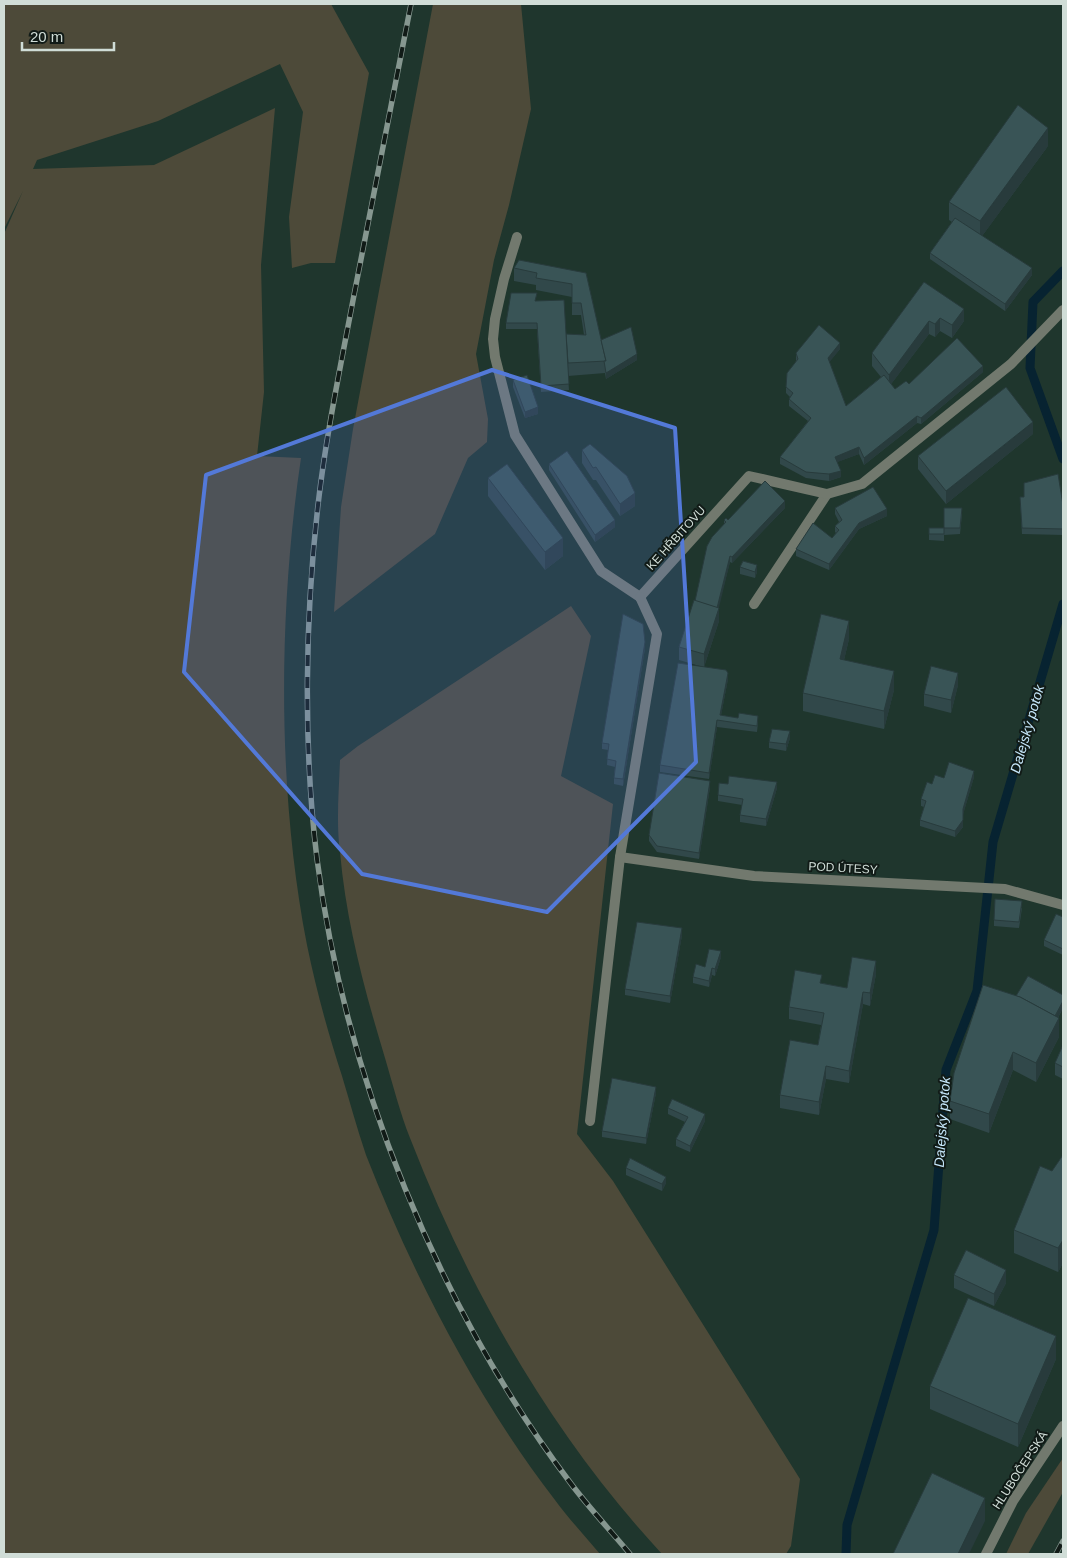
<svg xmlns="http://www.w3.org/2000/svg" width="1067" height="1558" viewBox="0 0 1067 1558" font-family="Arial,sans-serif">
<style>
.green{fill:#4d4a39}
.lines{fill:none;stroke-linecap:round;stroke-linejoin:round}
.stream{stroke:#072331;stroke-width:9}
.service{stroke:#72796e;stroke-width:10}
.minor{stroke:#72796e;stroke-width:10}
.rail-casing{stroke:#869790;stroke-width:5.5}
.rail{stroke:#111b17;stroke-width:4;stroke-dasharray:11;stroke-linecap:butt}
.wall{fill:#31484a}
.shaded-wall{fill:#283b3c}
.building{fill:#395456;stroke:#283b3c}
.marked{fill:#5379d8;fill-opacity:0.2;stroke:#5379d8;stroke-width:4;stroke-linejoin:round}
.labels{text-anchor:middle;dominant-baseline:central;stroke-width:4;stroke-linejoin:round;paint-order:stroke}
.street-label{font-size:12px;fill:#d0ddd7;stroke:#111b17}
.water-label{font-size:14px;font-style:italic;fill:#c7e8fc;stroke:#111b17}
</style>
<rect width="100%" height="100%" fill="#1f362d"/>
<g class="green">
<path d="M4 4H331L369 73 335 263H311L292 268 289 217 303 112 280 64 158 121 37 160 33 169 154 165 275 108 261 265 264 392 257 456 301 458C278 613 277 791 307 945 316 989 328 1033 342 1076 350 1102 357 1129 366 1155 412 1273 477 1399 555 1500 569 1519 585 1536 600 1554H4V234L23 191 4 229Z"/>
<polygon points="433,4 521,4 531,109 509,205 494,260 476,354 488,419 487,442 468,458 435,534 334,612 341,507 353,429"/>
<path d="M571 606 591 636 561 776 613 804 577 1134 613 1181 800 1479 791 1546 786 1554H662C551 1434 469 1290 410 1138 400 1113 393 1085 385 1058 365 992 346 922 340 852 336 822 339 791 340 760L358 746Z"/>
<polygon points="1063,1458 1063,1492 1028,1554 1006,1554 1026,1513"/>
</g>
<g class="lines">
<g class="stream">
<polyline points="1063,271 1033,302 1030,368 1063,459"/>
<polyline points="846,1554 847,1525 934,1230 946,1070 977,991 993,842 1063,604"/>
</g>
<polyline class="service" points="754,604 827,494"/>
<g class="minor">
<polyline points="517,237 504,279 495,319 493,339 495,357 515,435 601,571 640,597"/>
<polyline points="640,597 749,476 827,494 862,484 1011,364 1063,310"/>
<polyline points="620,857 754,876 1005,889 1063,905"/>
<polyline points="590,1121 620,857 657,634 640,597"/>
<polyline points="986,1554 1013,1501 1063,1426"/>
</g>
<g class="rail-casing">
<g id="rail">
<path d="M411 4C392 101 373 198 354 295 341 364 326 435 318 505 305 618 303 746 317 859 345 1078 438 1308 572 1485 590 1509 611 1531 630 1554"/>
<polyline points="1056,1554 1063,1541"/>
</g>
</g>
<use href="#rail" class="rail"/>
</g>
<g class="wall">
<polygon points="1048,146 982,236 1032,275 1005,311 930,259 930,253 952,222 949,220 949,202"/>
<polygon points="514,268 586,273 601,340 637,360 606,379 605,373 568,376 569,390 541,392 537,329 506,329 506,323 536,301 566,338 584,335 581,315 572,315 572,297 536,290 536,285 514,281"/>
<polygon points="924,282 964,321 952,338 940,331 935,337 929,334 891,384 895,389 909,384 983,372 921,424 917,423 864,465 859,454 837,462 841,477 829,481 806,478 780,464 780,457 808,421 789,406 789,399 790,397 786,393 786,387 796,361 796,353 840,349 829,362 846,406 881,377 872,366 872,353"/>
<polygon points="513,380 538,414 525,418 513,387"/>
<polygon points="1033,434 946,504 918,469 918,456"/>
<polygon points="582,450 635,506 620,516 596,480 593,480 582,463"/>
<polygon points="549,464 615,527 595,542 549,470"/>
<polygon points="488,478 563,556 545,570 488,496"/>
<polygon points="1020,497 1063,505 1063,535 1022,534"/>
<polygon points="785,508 732,563 730,562 718,608 719,621 704,667 728,679 721,715 758,722 757,732 717,727 709,779 660,772 660,765 703,667 679,660 679,647 695,601 724,524 724,520"/>
<polygon points="835,508 887,516 859,529 829,570 796,556 796,549 832,538 836,533 835,532 835,526 839,522 835,514"/>
<polygon points="944,508 962,514 960,534 944,535"/>
<polygon points="929,528 944,528 944,541 929,540"/>
<polygon points="740,567 757,572 755,578 740,574"/>
<polygon points="849,639 844,660 894,690 884,729 803,711 803,693"/>
<polygon points="645,648 623,786 614,784 614,778 615,767 607,765 608,750 602,749 602,743"/>
<polygon points="958,685 951,713 924,706 924,694"/>
<polygon points="790,738 786,751 769,748 769,742"/>
<polygon points="974,777 963,814 963,827 955,837 920,826 920,820 924,807 921,806 921,799 932,784 944,778"/>
<polygon points="728,784 777,788 766,826 740,822 740,815 742,805 718,801 718,795"/>
<polygon points="710,787 699,859 657,852 649,841 649,835"/>
<polygon points="1022,908 1019,928 994,926 994,920"/>
<polygon points="1063,917 1063,955 1044,946 1044,940"/>
<polygon points="682,935 670,1003 625,995 625,989"/>
<polygon points="721,957 715,976 712,975 709,987 693,983 693,977 705,967"/>
<polygon points="876,974 870,1006 863,1004 849,1083 826,1079 819,1115 780,1108 780,1095 818,1045 821,1025 789,1019 789,1007 822,983 847,988"/>
<polygon points="1063,995 1063,1008 1058,1018 1059,1037 1036,1082 1013,1070 989,1133 950,1119 950,1101 1016,996"/>
<polygon points="1063,1045 1063,1079 1055,1075 1055,1063"/>
<polygon points="656,1093 646,1144 602,1137 602,1131"/>
<polygon points="668,1108 705,1121 690,1152 676,1146 676,1139 685,1122 668,1114"/>
<polygon points="1063,1155 1063,1263 1058,1272 1014,1253 1014,1230"/>
<polygon points="626,1168 666,1183 662,1191 626,1175"/>
<polygon points="954,1275 1006,1283 994,1306 954,1288"/>
<polygon points="1056,1359 1018,1447 930,1409 930,1386"/>
</g>
<g class="shaded-wall">
<polygon points="1048,128 1048,146 980,239 980,221"/>
<polygon points="1032,268 1032,275 1005,311 1005,304"/>
<polygon points="964,309 964,321 952,338 952,325"/>
<polygon points="940,318 940,331 935,337 935,324"/>
<polygon points="929,321 929,334 889,387 889,375"/>
<polygon points="840,343 840,349 828,364 828,358"/>
<polygon points="637,354 637,360 606,379 606,373"/>
<polygon points="983,366 983,372 921,424 921,418"/>
<polygon points="538,407 538,414 525,418 525,412"/>
<polygon points="917,416 917,423 864,465 864,458"/>
<polygon points="1033,422 1033,434 946,504 946,491"/>
<polygon points="859,447 859,454 835,463 835,457"/>
<polygon points="841,471 841,477 829,481 829,474"/>
<polygon points="635,493 635,506 620,516 620,504"/>
<polygon points="785,501 785,508 732,563 732,557"/>
<polygon points="887,509 887,516 859,529 829,570 829,564 859,523"/>
<polygon points="615,520 615,527 595,542 595,535"/>
<polygon points="563,538 563,556 545,570 545,552"/>
<polygon points="730,556 730,562 717,616 719,608 719,621 704,667 704,654 716,613"/>
<polygon points="757,565 757,572 755,578 755,572"/>
<polygon points="849,621 849,639 840,677 840,659"/>
<polygon points="645,642 645,648 623,786 623,779"/>
<polygon points="894,671 894,690 884,729 884,711"/>
<polygon points="728,673 728,679 720,721 720,715"/>
<polygon points="958,673 958,685 951,713 951,700"/>
<polygon points="717,720 717,727 709,779 709,773"/>
<polygon points="790,731 790,738 786,751 786,744"/>
<polygon points="974,771 974,777 963,815 963,809"/>
<polygon points="710,781 710,787 699,859 699,853"/>
<polygon points="777,782 777,788 766,826 766,819"/>
<polygon points="963,820 963,827 955,837 955,831"/>
<polygon points="682,928 682,935 670,1003 670,996"/>
<polygon points="721,951 721,957 715,976 715,969"/>
<polygon points="876,961 876,974 870,1006 870,993"/>
<polygon points="712,968 712,975 709,987 709,981"/>
<polygon points="863,992 863,1004 849,1083 849,1071"/>
<polygon points="1063,1001 1063,1008 1053,1027 1053,1021"/>
<polygon points="1059,1018 1059,1037 1036,1082 1036,1063"/>
<polygon points="1013,1052 1013,1070 989,1133 989,1114"/>
<polygon points="826,1066 826,1079 819,1115 819,1102"/>
<polygon points="656,1087 656,1093 646,1144 646,1138"/>
<polygon points="705,1114 705,1121 690,1152 690,1146"/>
<polygon points="666,1177 666,1183 662,1191 662,1184"/>
<polygon points="1063,1240 1063,1263 1058,1272 1058,1248"/>
<polygon points="1006,1270 1006,1283 994,1306 994,1294"/>
<polygon points="1056,1336 1056,1359 1018,1447 1018,1424"/>
<polygon points="985,1498 985,1521 969,1554 958,1554"/>
</g>
<g class="building">
<polygon points="1018,105 1048,128 980,221 949,202"/>
<polygon points="955,218 1032,268 1005,304 930,253"/>
<polygon points="519,260 586,273 606,361 568,363 566,334 586,335 581,303 572,303 572,284 536,278 537,273 514,268"/>
<polygon points="924,282 964,309 952,325 940,318 935,324 929,321 889,375 872,353"/>
<polygon points="511,293 537,293 535,301 564,300 569,384 541,386 537,323 506,323"/>
<polygon points="819,325 840,343 828,358 846,406 884,375 895,389 906,381 909,384 957,338 983,366 921,418 917,416 864,458 859,447 835,457 841,471 829,474 806,472 780,457 811,418 789,399 793,393 786,387 787,373 798,359 796,353"/>
<polygon points="631,327 637,354 606,373 604,361 606,361 601,340"/>
<polygon points="527,375 538,407 525,412 513,380"/>
<polygon points="1006,387 1033,422 946,491 918,456"/>
<polygon points="590,444 627,476 635,493 620,504 596,467 593,468 582,450"/>
<polygon points="567,451 615,520 595,535 549,464"/>
<polygon points="507,464 563,538 545,552 488,478"/>
<polygon points="1058,474 1063,505 1063,529 1022,528 1020,497 1024,497 1024,483"/>
<polygon points="765,481 785,501 732,557 730,556 717,608 695,601 707,546 712,537 726,522 724,520 726,518 728,520"/>
<polygon points="873,487 887,509 859,523 829,564 796,549 813,523 832,538 839,530 835,526 842,520 835,508"/>
<polygon points="944,508 962,508 960,528 944,528"/>
<rect x="929" y="528" width="15" height="6"/>
<polygon points="743,561 757,565 755,572 740,567"/>
<polygon points="694,600 719,608 704,654 679,647"/>
<polygon points="623,614 643,624 645,642 623,779 614,778 616,761 607,759 609,744 602,743"/>
<polygon points="821,614 849,621 840,659 894,671 884,711 803,693"/>
<polygon points="678,663 726,670 728,673 720,715 738,718 739,713 758,716 757,726 717,720 709,773 660,765"/>
<polygon points="931,666 958,673 951,700 924,694"/>
<polygon points="772,729 790,731 786,744 769,742"/>
<polygon points="949,762 974,771 963,809 963,820 955,831 920,820 926,801 921,799 927,782 932,784 935,775 944,778"/>
<polygon points="659,773 710,781 699,853 657,846 649,835"/>
<polygon points="729,776 777,782 766,819 740,815 743,799 718,795 719,783 728,784"/>
<polygon points="995,899 1022,901 1019,922 994,920"/>
<polygon points="1056,914 1063,917 1063,949 1044,940"/>
<polygon points="637,922 682,928 670,996 625,989"/>
<polygon points="709,949 721,951 715,969 712,968 709,981 693,977 696,964 705,967"/>
<polygon points="852,957 876,961 870,993 863,992 849,1071 826,1066 819,1102 780,1095 790,1040 818,1045 824,1013 789,1007 795,970 822,975 820,983 847,988"/>
<polygon points="1028,976 1063,995 1063,1001 1055,1016 1020,997 1016,996"/>
<polygon points="983,985 1020,997 1059,1018 1036,1063 1013,1052 989,1114 950,1101 954,1073"/>
<polygon points="1063,1045 1063,1067 1055,1063"/>
<polygon points="612,1078 656,1087 646,1138 602,1131"/>
<polygon points="672,1099 705,1114 690,1146 676,1139 688,1117 668,1108"/>
<polygon points="1063,1155 1063,1240 1058,1248 1014,1230 1040,1166 1052,1171"/>
<polygon points="630,1158 666,1177 662,1184 626,1168"/>
<polygon points="966,1250 1006,1270 994,1294 954,1275"/>
<polygon points="968,1298 1056,1336 1018,1424 930,1386"/>
<polygon points="932,1473 985,1498 958,1554 893,1554"/>
</g>
<path class="marked" d="M492 370 675 428 696 762 547 912 362 874 184 672 206 475Z"/>
<g class="labels">
<g class="street-label">
<text transform="translate(676 538) rotate(-48)">KE HŘBITOVU</text>
<text transform="translate(843 868) rotate(3)">POD ÚTESY</text>
<text transform="translate(1020 1470) rotate(-57)">HLUBOČEPSKÁ</text>
</g>
<g class="water-label">
<text transform="translate(1027 729) rotate(-74)">Dalejský potok</text>
<text transform="translate(942 1122) rotate(-86)">Dalejský potok</text>
</g>
</g>
<rect width="1067" height="1558" fill="none" stroke="#d0ddd7" stroke-width="10"/>
<path d="M22 42v8h92v-8" fill="none" stroke="#d0ddd7" stroke-width="2.5"/>
<text x="30" y="42" font-size="15" fill="#d0ddd7" stroke="#111b17" stroke-width="4" paint-order="stroke">20 m</text>
</svg>
